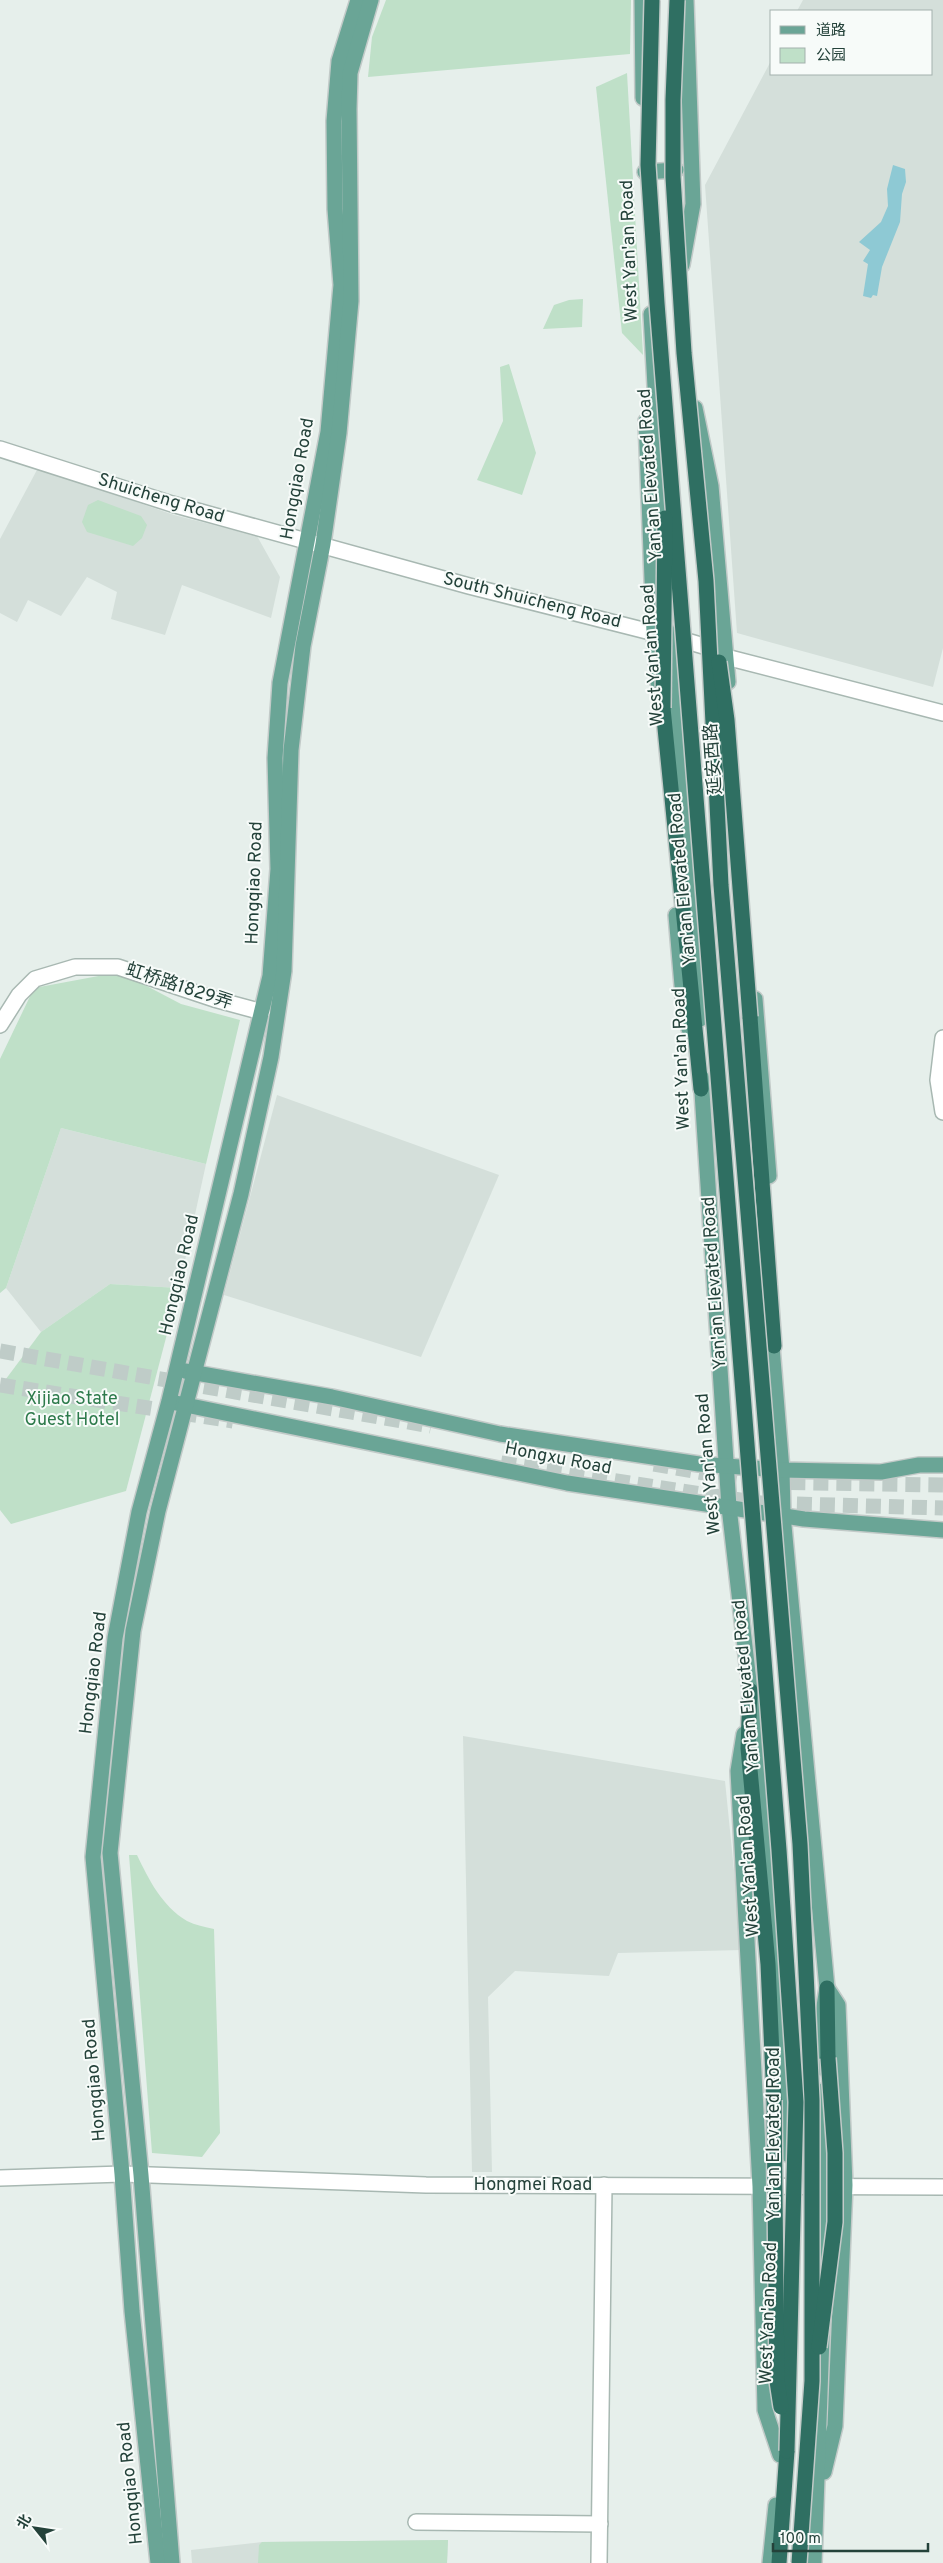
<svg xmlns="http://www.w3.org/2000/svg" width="943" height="2563" viewBox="0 0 943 2563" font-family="Overpass,'Noto Sans SC',sans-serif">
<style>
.built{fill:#d4dfda}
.green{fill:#bfe0c8}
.water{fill:#8ec9d4}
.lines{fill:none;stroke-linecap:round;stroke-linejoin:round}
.highway-tunnel{stroke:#bfccc8;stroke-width:15;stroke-dasharray:15 8;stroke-linecap:butt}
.minor-casing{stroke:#a8b8b2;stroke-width:18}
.major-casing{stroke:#c2cac8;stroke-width:18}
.highway-casing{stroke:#c2cac8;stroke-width:18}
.minor{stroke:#fff;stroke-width:15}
.major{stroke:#6aa596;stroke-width:15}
.highway{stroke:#2f6f62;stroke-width:15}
.highway-bridge-casing{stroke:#c2cac8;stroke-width:18;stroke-linecap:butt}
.highway-bridge{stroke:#2f6f62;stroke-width:15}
.labels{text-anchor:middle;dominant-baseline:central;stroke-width:4;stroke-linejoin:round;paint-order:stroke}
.street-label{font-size:18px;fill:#24423a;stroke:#f7fbf9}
.park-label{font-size:18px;fill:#2d7a4b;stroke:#f7fbf9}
</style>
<rect width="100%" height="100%" fill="#e6efeb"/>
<g class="built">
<polygon points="803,0 943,0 943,648 933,687 737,633 705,185 772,59 772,74 932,74 932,11 797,11"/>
<polygon points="38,468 174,515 257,536 280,577 271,618 182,585 165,635 111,619 117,592 87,577 61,616 28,600 17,622 0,613 0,539"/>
<polygon points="277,1095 499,1175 421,1357 224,1295"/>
<polygon points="61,1128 206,1164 179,1288 110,1284 41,1332 6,1288"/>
<polygon points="463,1736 725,1781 742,1950 618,1953 609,1976 515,1971 488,1997 492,2172 472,2172"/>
<polygon points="448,2540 447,2563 192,2563 191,2550 262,2542"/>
</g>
<g class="green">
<polygon points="386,0 631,0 630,54 368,77 372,37"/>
<polygon points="627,73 643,355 622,333 596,87"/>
<polygon points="583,299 582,327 543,329 554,305 569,300"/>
<polygon points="509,364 536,453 522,495 477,480 503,421 500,367"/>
<polygon points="98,500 141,516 147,525 142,538 133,546 87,532 82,522 88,505"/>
<polygon points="120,972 181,1004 240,1020 206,1164 61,1128 6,1288 0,1293 0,1059 34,988"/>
<polygon points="110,1284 179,1288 126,1491 11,1524 0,1510 0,1387 41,1332"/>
<path d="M129 1855H137C149 1880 162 1906 187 1921 195 1925 205 1927 214 1929L220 2133 202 2157 152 2153Z"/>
<polygon points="448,2540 447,2563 258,2563 259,2545 262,2542"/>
</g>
<polygon class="water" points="893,165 905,169 906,182 902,194 900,222 882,267 877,296 873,295 871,298 863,296 868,264 863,261 870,250 859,242 881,222 888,206 887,189"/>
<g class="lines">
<g class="highway-tunnel">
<polyline points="0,1351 431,1426"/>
<polyline points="0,1385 233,1421"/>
<polyline points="501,1463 760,1503 943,1508"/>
<polyline points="654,1464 754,1482 943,1485"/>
</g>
<g class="minor-casing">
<g id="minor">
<polyline points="0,449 172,504 469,586 690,642 707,647 726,657 943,713"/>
<polyline points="0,1025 19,995 35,979 75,967 118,967 214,999 262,1012"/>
<polyline points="943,1038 938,1080 943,1112"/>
<polyline points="0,2178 122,2174 426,2185 943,2187"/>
<polyline points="416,2522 600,2524"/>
<polyline points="599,2563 604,2185"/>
</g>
</g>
<g class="major-casing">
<g id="major">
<polyline points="642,0 643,98"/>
<polyline points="645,172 676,170"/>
<polyline points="682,265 693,204 686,0"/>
<polyline points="651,314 663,530"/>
<polyline points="695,408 711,486 728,682"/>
<polyline points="646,421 654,632 658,683"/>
<polyline points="670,633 700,1019"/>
<polyline points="676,915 683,997 689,1029"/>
<polyline points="755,999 769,1176"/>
<polyline points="701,1077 729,1507 750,1690 757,1725 789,2155"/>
<polyline points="771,1334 782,1470 783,1515 827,1988 816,2055 817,2068"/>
<polyline points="185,1371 332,1397 500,1434 699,1464 782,1470 881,1472 919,1465 943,1465"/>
<polyline points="176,1403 567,1483 804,1519 943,1530"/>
<polyline points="744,1734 738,1771 760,2186 765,2410 780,2455"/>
<polyline points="818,2091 824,2185 824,2265"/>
<polyline points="824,2472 835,2426 845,2185 838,2005 827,1988"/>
<polyline points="158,2563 132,2311 122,2174 93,1857 115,1638 139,1512 169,1401 270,976 278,869 275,758 280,683 328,432 341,285 335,209 334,121 339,61 358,0"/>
<polyline points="172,2563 141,2175 110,1853 133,1631 158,1511 241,1194 271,1057 284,971 291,750 303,646 323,544 339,433 351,301 349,109 350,73 371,0"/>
<polyline points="770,2563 776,2505"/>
<polyline points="814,2563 822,2336"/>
</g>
</g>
<g class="highway-casing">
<g id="highway">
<polyline points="663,708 701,1089"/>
<polyline points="750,1017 774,1346"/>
<polyline points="750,1690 748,1748 768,1964 774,2100"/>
<polyline points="827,1988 828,2058"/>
<polyline points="779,2563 787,2451"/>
</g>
</g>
<use href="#minor" class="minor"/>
<use href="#major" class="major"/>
<use href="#highway" class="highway"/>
<g class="highway-bridge-casing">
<g id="highway-bridge">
<polyline points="652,0 648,165 657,303 779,1850 796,2102 787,2451"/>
<polyline points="677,0 673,100 673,177 684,353 706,581 721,885 800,1844 812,2100 812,2381 799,2563"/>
<polyline points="719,662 727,720 750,1017"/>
<polyline points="663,708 665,518"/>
<polyline points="774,2100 777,2381 781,2407"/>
<polyline points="819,2347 835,2222 835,2153 828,2058"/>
</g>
</g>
<use href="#highway-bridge" class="highway-bridge"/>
</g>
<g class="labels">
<g class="street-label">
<text transform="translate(630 251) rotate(-92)">West Yan'an Road</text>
<text transform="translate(651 475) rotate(-94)">Yan'an Elevated Road</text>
<text transform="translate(298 479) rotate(-80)">Hongqiao Road</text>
<text transform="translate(161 499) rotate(17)">Shuicheng Road</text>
<text transform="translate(532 601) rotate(14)">South Shuicheng Road</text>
<text transform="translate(653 655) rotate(-94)">West Yan'an Road</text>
<text transform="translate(714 759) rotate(-94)">延安西路</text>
<text transform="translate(683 879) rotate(-95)">Yan'an Elevated Road</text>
<text transform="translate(255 883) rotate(-88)">Hongqiao Road</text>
<text transform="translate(179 987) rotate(18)">虹桥路1829弄</text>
<text transform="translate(682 1059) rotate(-92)">West Yan'an Road</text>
<text transform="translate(180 1275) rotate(-77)">Hongqiao Road</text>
<text transform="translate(715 1283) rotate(-94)">Yan'an Elevated Road</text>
<text transform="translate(558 1459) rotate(11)">Hongxu Road</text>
<text transform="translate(709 1464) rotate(-95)">West Yan'an Road</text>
<text transform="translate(94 1673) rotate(-83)">Hongqiao Road</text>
<text transform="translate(747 1686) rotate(-95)">Yan'an Elevated Road</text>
<text transform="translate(749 1866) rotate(-94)">West Yan'an Road</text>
<text transform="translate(95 2080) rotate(-95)">Hongqiao Road</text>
<text transform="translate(774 2134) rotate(-90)">Yan'an Elevated Road</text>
<text x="533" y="2185">Hongmei Road</text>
<text transform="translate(769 2313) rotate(-88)">West Yan'an Road</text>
<text transform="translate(131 2483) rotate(-96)">Hongqiao Road</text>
</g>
<g class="park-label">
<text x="72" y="1399">Xijiao State<tspan x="72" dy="21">Guest Hotel</tspan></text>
</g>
</g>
<rect x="770" y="10" width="162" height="65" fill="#f7fbf9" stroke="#a3b1ad"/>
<rect x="780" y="26" width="25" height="8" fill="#6aa596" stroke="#a3b1ad"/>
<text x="816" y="35" font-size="15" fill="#24423a">道路</text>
<rect x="780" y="48" width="25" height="15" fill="#bfe0c8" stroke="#a3b1ad"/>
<text x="816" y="60" font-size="15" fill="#24423a">公园</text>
<g transform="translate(35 2528) rotate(300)" stroke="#f7fbf9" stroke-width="4" paint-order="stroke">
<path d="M0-4L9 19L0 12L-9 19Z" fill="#24423a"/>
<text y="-8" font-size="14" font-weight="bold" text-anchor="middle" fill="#24423a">北</text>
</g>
<path d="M773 2543v8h155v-8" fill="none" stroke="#24423a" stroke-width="2.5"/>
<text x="780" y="2543" font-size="15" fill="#24423a" stroke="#f7fbf9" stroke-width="4" paint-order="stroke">100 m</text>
</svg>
